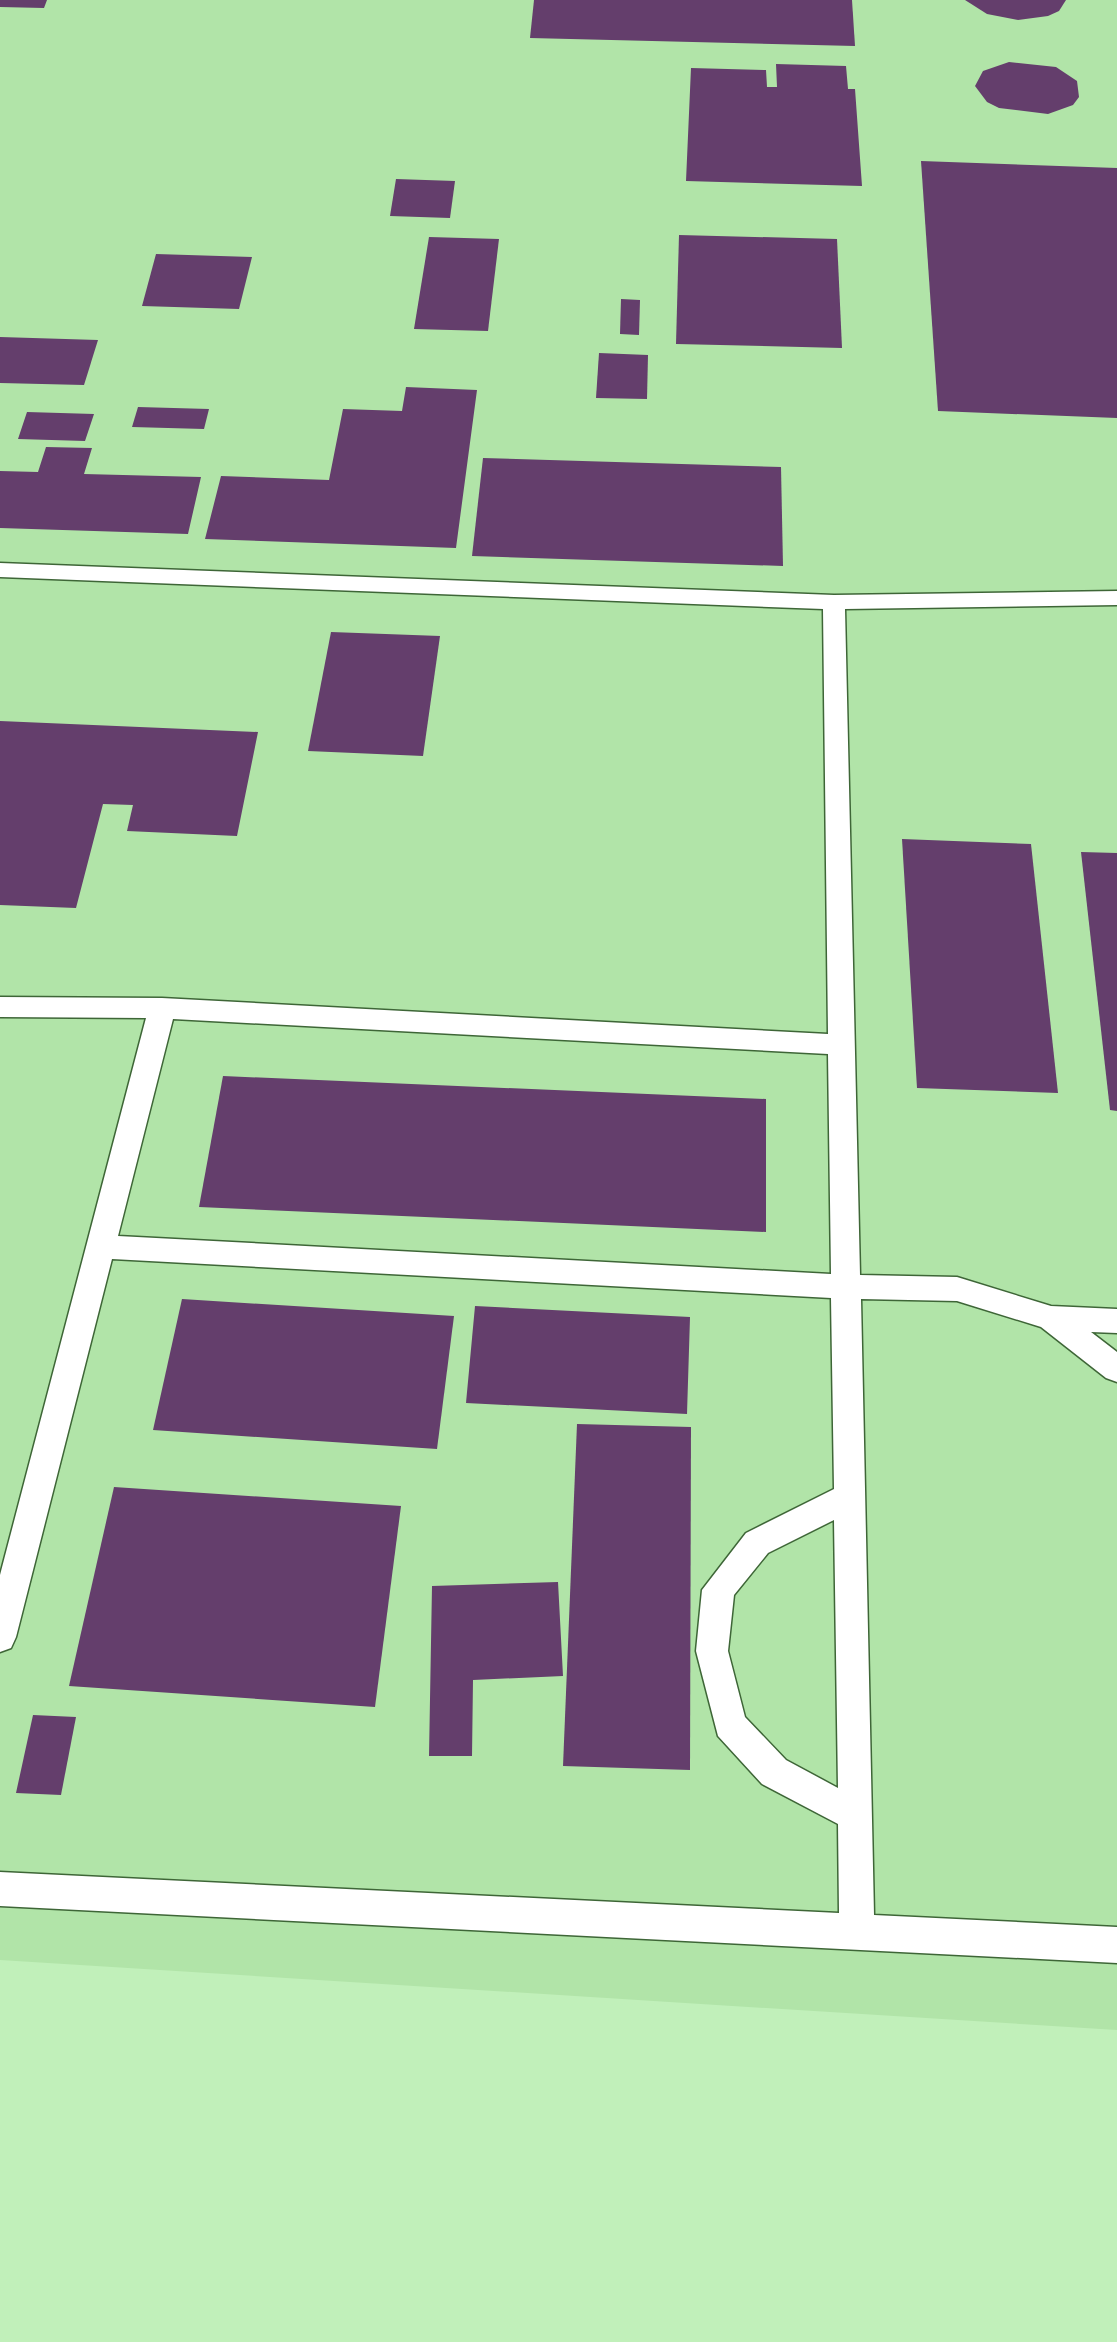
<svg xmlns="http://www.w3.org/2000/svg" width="1117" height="2342" viewBox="0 0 1117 2342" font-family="Barlow,sans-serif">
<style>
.built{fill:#b1e4a8}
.building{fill:#643e6c}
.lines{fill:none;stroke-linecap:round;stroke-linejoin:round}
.lane-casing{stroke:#3e6637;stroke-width:3}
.lane{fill:#fff;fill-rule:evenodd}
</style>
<rect width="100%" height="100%" fill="#c1f0ba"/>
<polygon class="built" points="0,0 1117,0 1117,2030 0,1960"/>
<g class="building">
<polygon points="0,0 47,0 44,8 0,7"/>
<polygon points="534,0 852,0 855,46 530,38"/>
<polygon points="965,0 1066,0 1059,11 1048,16 1018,20 987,14"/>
<polygon points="1009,62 1056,67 1077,81 1079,97 1073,105 1048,114 999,108 987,102 975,86 983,71"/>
<polygon points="776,64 846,66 848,89 855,89 862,186 686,181 691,68 766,70 767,87 777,87"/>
<polygon points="921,161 1117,168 1117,418 938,411"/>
<polygon points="396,179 455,181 450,218 390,216"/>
<polygon points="679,235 837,239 842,348 676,344"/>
<polygon points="429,237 499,239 488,331 414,329"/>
<polygon points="156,254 252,257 239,309 142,306"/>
<polygon points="621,299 640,300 639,335 620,334"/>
<polygon points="0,337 98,340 84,385 0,383"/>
<polygon points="599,353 648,355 647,399 596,398"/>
<polygon points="406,387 477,390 456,548 205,539 221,476 329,480 343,409 402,411"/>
<polygon points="138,407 209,409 204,429 132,427"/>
<polygon points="27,412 94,414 85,441 18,439"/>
<polygon points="46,447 92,448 84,474 201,477 188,534 0,528 0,471 38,472"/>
<polygon points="483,458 781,467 783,566 472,556"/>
<polygon points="331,632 440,636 423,756 308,751"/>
<polygon points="0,721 258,732 237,836 127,831 133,805 103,804 76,908 0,905"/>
<polygon points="902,839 1031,844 1058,1093 917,1088"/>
<polygon points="1081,852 1117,853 1117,1111 1110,1110"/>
<polygon points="223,1076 766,1099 766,1232 199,1207"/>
<polygon points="182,1299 454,1316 437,1449 153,1430"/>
<polygon points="475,1306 690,1317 687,1414 466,1403"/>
<polygon points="577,1424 691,1427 690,1770 563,1766"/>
<polygon points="114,1487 401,1506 375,1707 69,1686"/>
<polygon points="558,1582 563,1676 473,1680 472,1756 429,1756 432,1586"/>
<polygon points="33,1715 76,1717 61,1795 16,1793"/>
</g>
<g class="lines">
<g class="lane-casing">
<path id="lane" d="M0 563 834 595 1117 591V605L845 609 860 1275 957 1277 1051 1306 1117 1309V1333L1091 1332 1117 1352V1382L1106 1378 1041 1327 957 1301 861 1299 874 1915 1117 1927V1963L0 1906V1872L839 1913 838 1824 762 1784 718 1736 696 1651 702 1590 746 1533 834 1489 831 1298 112 1259 16 1637 11 1648 0 1652V1575L146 1018 0 1017V997L162 998 828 1034 823 609 0 577ZM173 1019 828 1054 831 1274 118 1236ZM834 1520 838 1788 786 1760 745 1717 728 1651 734 1595 768 1553Z"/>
</g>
<use href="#lane" class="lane"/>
</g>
</svg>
